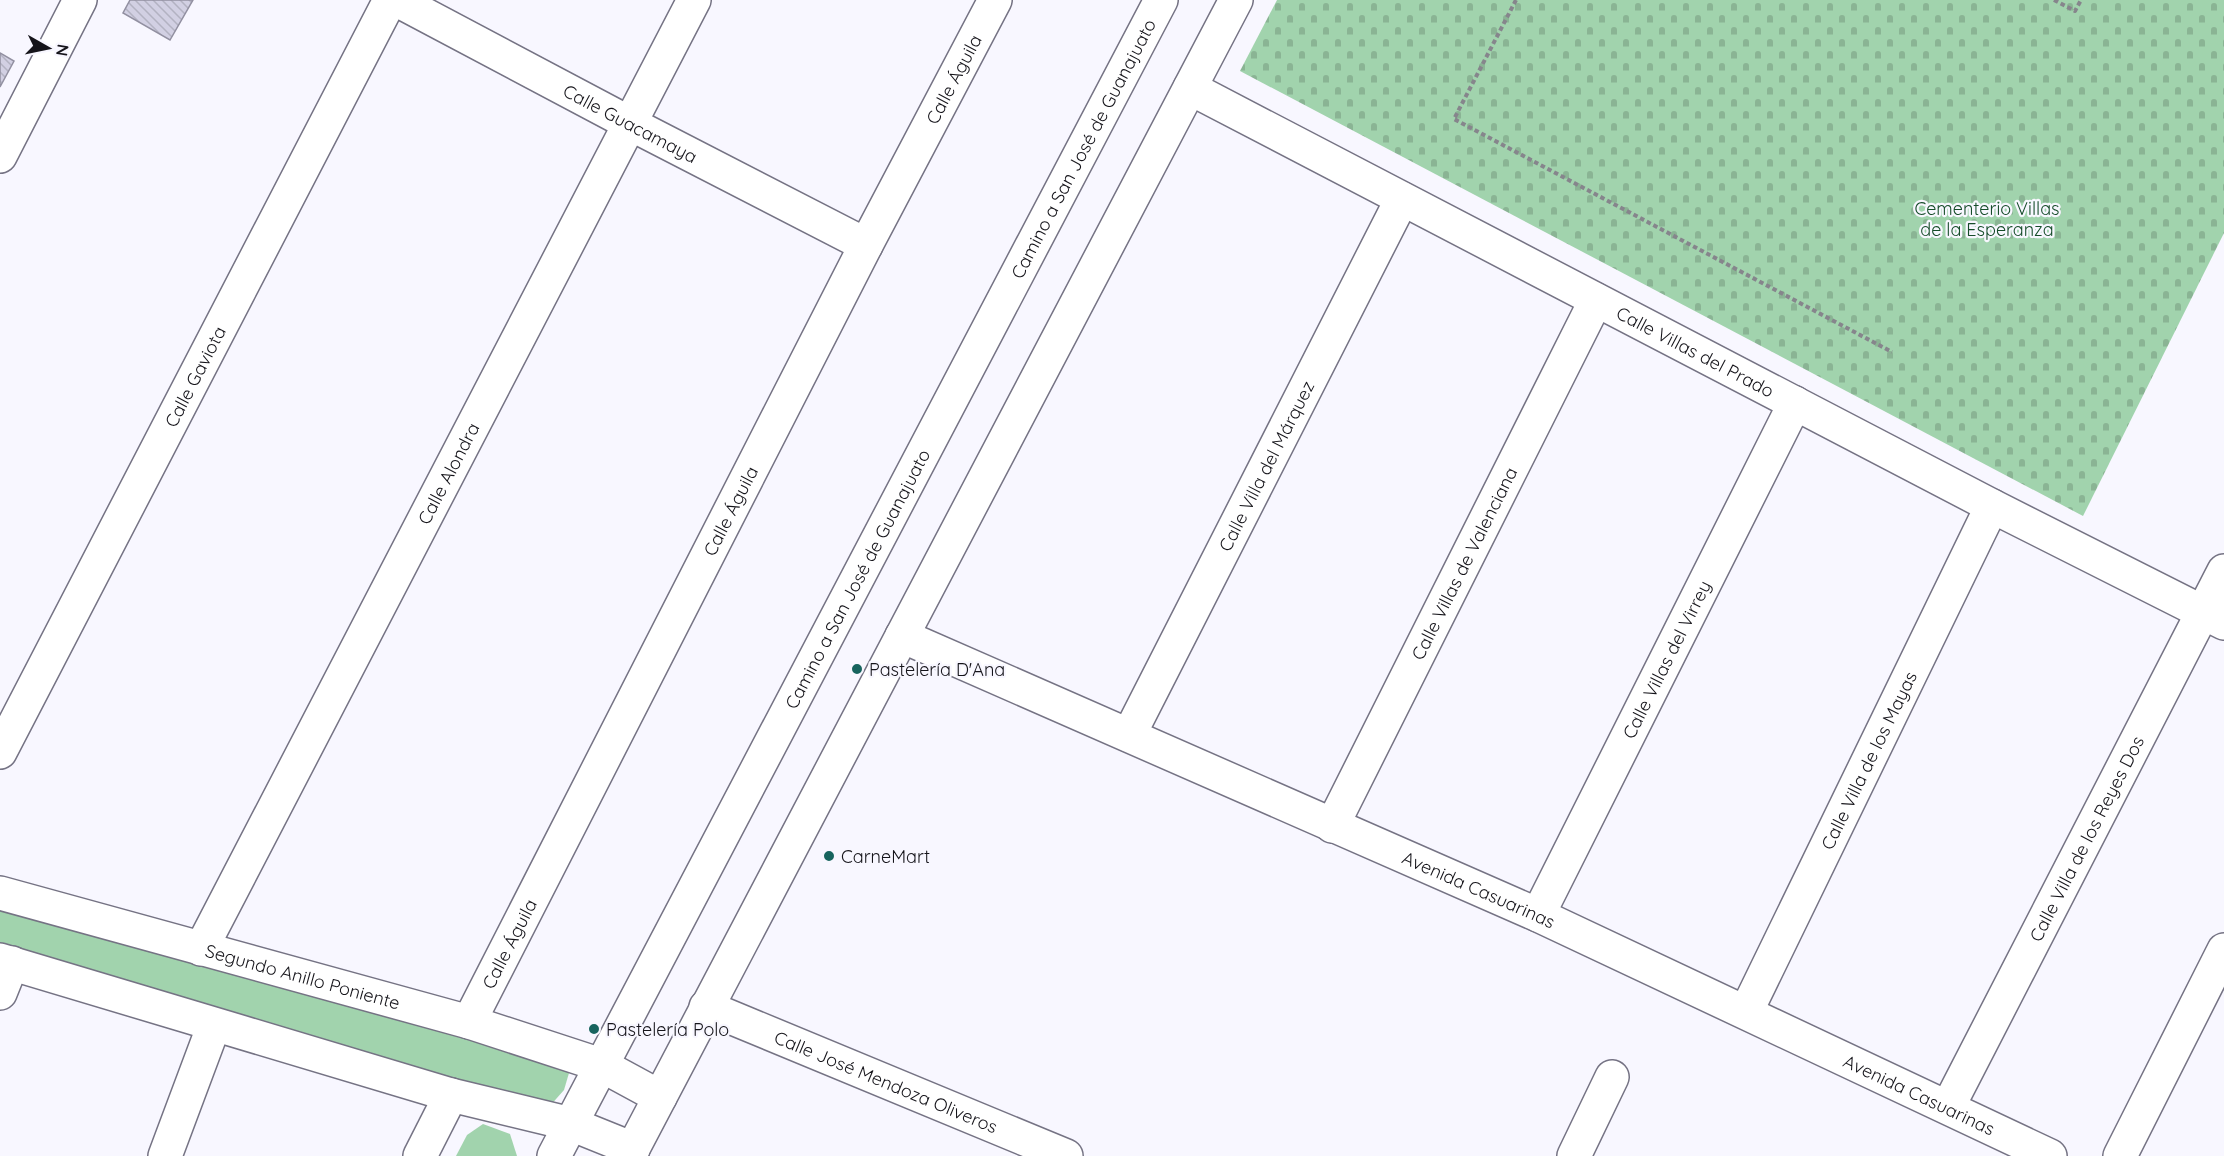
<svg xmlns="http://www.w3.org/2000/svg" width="2224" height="1156" viewBox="0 0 2224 1156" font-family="Quicksand,sans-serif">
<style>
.cemetery{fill:url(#cemetery-stones)}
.park{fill:#a1d3ad}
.building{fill:url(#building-back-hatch);stroke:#9290a1;stroke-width:1.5}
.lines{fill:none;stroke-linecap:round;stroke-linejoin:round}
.street-casing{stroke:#757384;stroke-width:36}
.secondary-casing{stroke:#757384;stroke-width:36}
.primary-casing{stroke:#757384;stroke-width:36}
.path{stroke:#86858c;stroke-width:4;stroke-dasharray:4.5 3;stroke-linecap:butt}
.street{stroke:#fff;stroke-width:33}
.secondary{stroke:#fff;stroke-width:33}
.primary{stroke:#fff;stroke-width:33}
.poi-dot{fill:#17645e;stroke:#f8f7ff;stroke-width:2}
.labels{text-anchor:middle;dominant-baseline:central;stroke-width:4.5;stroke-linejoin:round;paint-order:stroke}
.street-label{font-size:18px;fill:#15141a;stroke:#f8f7ff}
.park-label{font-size:18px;fill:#154c29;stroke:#f8f7ff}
.poi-label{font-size:18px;fill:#15141a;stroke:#f8f7ff;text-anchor:start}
</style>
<defs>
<pattern id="cemetery-stones" width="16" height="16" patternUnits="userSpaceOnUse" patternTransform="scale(1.5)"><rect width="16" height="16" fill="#a1d3ad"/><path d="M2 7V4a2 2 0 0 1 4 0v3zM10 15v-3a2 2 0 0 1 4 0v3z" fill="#8ab494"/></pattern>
<pattern id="building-back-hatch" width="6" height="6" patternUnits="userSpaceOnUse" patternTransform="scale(1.5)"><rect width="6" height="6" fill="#d2d0e3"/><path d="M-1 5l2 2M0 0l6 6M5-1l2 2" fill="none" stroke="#b3b2c2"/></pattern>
</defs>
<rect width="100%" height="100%" fill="#f8f7ff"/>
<polygon class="cemetery" points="1277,0 2224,0 2224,233 2083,516 1240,71"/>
<g class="park">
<polygon points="0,901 551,1055 569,1073 564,1090 549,1107 0,948"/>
<polygon points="483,1124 510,1134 517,1156 456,1156 467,1135"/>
</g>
<g class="building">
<polygon points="130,0 193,0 170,40 123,13"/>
<polygon points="0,53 14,61 0,87"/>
</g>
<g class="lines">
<g class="street-casing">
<g id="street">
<path id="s1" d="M397 0 629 123 866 245"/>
<path id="s2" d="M1190 88 1992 506 2224 623"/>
<polyline points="0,156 80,0"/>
<path id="s3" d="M902 636 1538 915 2050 1156"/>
<path id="s4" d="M1129 735 1402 199"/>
<path id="s5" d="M0 752 390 0"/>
<path id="s6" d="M1332 826 1596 300"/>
<path id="s7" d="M1538 915 1795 403"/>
<path id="s8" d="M201 949 694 0"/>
<polyline points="0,993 12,963"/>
<path id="s9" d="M706 1007 1066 1156"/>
<path id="s10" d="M1746 1012 1992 506"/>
<path id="s11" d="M469 1022 866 245 995 0"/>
<path id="s12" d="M1948 1107 2224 571"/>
<polyline points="165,1156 214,1025"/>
<polyline points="1574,1156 1612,1077"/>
<polyline points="2120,1156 2224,950"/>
</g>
</g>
<g class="secondary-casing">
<g id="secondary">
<path id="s13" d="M0 893 469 1022 601 1065 660 1097"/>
<polyline points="0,960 451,1095 571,1124 633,1149"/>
<polyline points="420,1156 451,1095"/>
</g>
</g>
<g class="primary-casing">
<g id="primary">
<path id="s14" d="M554 1156 1161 0"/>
<polyline points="629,1156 1236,0"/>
</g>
</g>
<g class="path">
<polyline points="1516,0 1454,119 1892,352"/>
<polyline points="2054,0 2075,11 2081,0"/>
</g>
<use href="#street" class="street"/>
<use href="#secondary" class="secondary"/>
<use href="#primary" class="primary"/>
</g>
<g class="poi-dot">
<circle cx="857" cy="669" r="6"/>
<circle cx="829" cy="856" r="6"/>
<circle cx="594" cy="1029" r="6"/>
</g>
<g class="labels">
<g class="street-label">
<text stroke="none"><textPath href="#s11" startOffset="1060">Calle Águila</textPath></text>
<text stroke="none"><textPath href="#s1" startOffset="264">Calle Guacamaya</textPath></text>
<text stroke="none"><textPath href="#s14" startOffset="1138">Camino a San José de Guanajuato</textPath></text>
<text stroke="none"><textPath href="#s2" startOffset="570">Calle Villas del Prado</textPath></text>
<text stroke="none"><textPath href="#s5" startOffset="423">Calle Gaviota</textPath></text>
<text stroke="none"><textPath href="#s4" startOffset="302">Calle Villa del Márquez</textPath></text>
<text stroke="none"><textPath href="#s8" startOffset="536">Calle Alondra</textPath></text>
<text stroke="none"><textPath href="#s11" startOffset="574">Calle Águila</textPath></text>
<text stroke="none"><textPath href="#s6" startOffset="294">Calle Villas de Valenciana</textPath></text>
<text stroke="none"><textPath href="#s14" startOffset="652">Camino a San José de Guanajuato</textPath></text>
<text stroke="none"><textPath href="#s7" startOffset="286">Calle Villas del Virrey</textPath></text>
<text stroke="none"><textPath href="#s10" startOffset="280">Calle Villa de los Mayas</textPath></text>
<text stroke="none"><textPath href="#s12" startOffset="302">Calle Villa de los Reyes Dos</textPath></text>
<text stroke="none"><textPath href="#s3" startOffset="630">Avenida Casuarinas</textPath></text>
<text stroke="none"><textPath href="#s11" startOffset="88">Calle Águila</textPath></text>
<text stroke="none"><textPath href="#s13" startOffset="314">Segundo Anillo Poniente</textPath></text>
<text stroke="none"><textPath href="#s9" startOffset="195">Calle José Mendoza Oliveros</textPath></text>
<text stroke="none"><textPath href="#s3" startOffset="1116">Avenida Casuarinas</textPath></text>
</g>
<g class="park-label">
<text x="1987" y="208">Cementerio Villas<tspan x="1987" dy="21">de la Esperanza</tspan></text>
</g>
<g class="poi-label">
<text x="869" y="669">Pastelería D'Ana</text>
<text x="841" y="856">CarneMart</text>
<text x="606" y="1029">Pastelería Polo</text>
</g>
</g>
<g transform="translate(48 48) rotate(99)" stroke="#f8f7ff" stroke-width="4.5" paint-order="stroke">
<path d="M0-4.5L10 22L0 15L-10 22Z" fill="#15141a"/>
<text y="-9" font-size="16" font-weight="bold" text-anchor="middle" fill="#15141a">N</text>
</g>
</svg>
